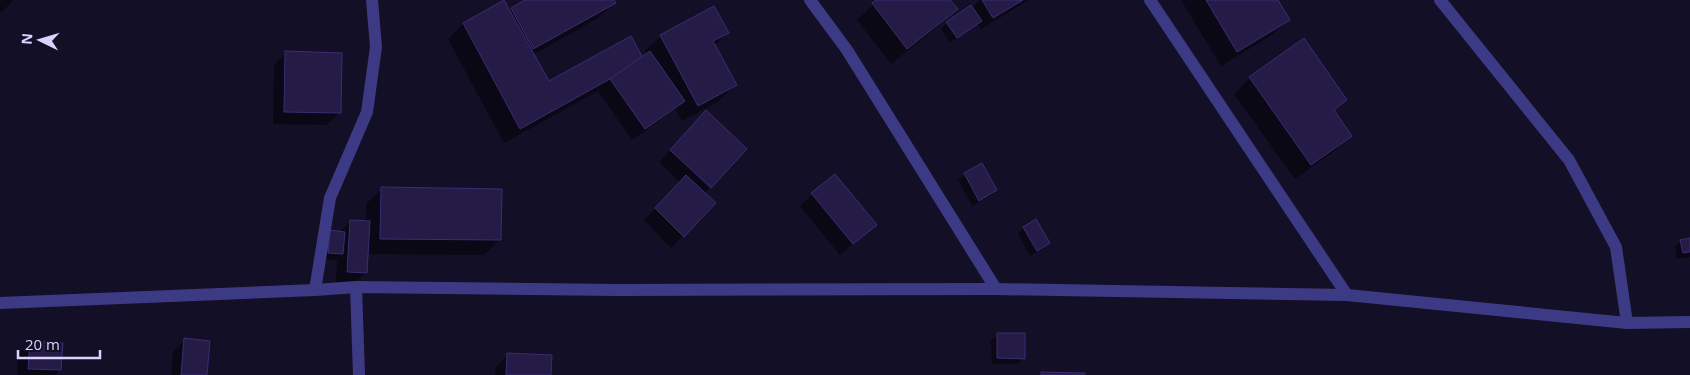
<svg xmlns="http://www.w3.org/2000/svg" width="1690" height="375" viewBox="0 0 1690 375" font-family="'Open Sans',sans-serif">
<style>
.shadow{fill:#0007}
.building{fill:#241b47;stroke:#3b2d73}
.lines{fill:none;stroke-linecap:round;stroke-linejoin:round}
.minor{stroke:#3d3a85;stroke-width:12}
</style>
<rect width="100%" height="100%" fill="#130f26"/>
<g class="shadow">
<polygon points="0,0 13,0 2,12 0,11"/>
<polygon points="528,0 613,0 614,3 598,18 533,55 548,83 642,58 647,54 645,51 661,36 727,33 714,46 735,85 719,101 682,121 675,109 632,140 598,91 504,143 448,39 463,24 504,1 509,11"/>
<polygon points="878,0 949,0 956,9 940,25 891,64 857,20"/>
<polygon points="980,0 1029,0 981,29 977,23 950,43 941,29 947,23 972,8"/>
<polygon points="1181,0 1276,0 1288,19 1272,35 1221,66"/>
<polygon points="286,53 339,113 327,125 273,124 274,65"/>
<polygon points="1250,78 1346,100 1333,112 1350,135 1334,151 1295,179 1234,94"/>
<polygon points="695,124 745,150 704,194 714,203 671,248 644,220 681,183 659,162"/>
<polygon points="965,174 996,190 990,196 972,206 958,180"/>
<polygon points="834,175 875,225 840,255 800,206"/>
<polygon points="382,189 500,239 484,255 367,254 365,273 353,285 336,284 337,260 323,259 324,238 339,233 351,221 366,222 366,204"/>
<polygon points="1024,228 1048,243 1042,249 1030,256 1018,234"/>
<polygon points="1690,239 1690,257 1677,259 1675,247 1681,241"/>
<polygon points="998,334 1024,358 1017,364 992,364 991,341"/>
<polygon points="185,340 206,375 171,375 173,352"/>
<polygon points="30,342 60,370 55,375 17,375 18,354"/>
<polygon points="508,355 550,375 495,375 496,367"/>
</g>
<g class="building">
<polygon points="504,0 549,81 631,36 644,60 520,129 463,23"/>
<polygon points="525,0 614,0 616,3 533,49 511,8"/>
<polygon points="876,0 950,0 958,9 907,49 872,3"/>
<polygon points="982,0 1023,0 993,18"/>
<polygon points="1206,0 1278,0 1290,20 1237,52"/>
<polygon points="971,5 982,21 957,38 946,22"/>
<polygon points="714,6 729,33 713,41 737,85 698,106 660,35"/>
<polygon points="1304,38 1347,100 1334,110 1352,136 1311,165 1249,77"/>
<polygon points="285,51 342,53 341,113 284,112"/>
<polygon points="650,51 685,101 645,129 610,79"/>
<polygon points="706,110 747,149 711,188 670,150"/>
<polygon points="982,163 997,190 979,201 964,173"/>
<polygon points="835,174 877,225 853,244 811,193"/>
<polygon points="686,175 716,203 684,237 655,208"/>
<polygon points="381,187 502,189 501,240 380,239"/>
<polygon points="1036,219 1050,243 1037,251 1023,227"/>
<polygon points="350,220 370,221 367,273 347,272"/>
<polygon points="330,230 345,232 343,254 328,253"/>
<polygon points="1690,238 1690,252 1683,253 1680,240"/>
<polygon points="997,333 1025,333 1025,359 997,358"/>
<polygon points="184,338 210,341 207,375 181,375"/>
<polygon points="30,341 63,343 61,370 28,369"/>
<polygon points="507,353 552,355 551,375 506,375"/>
<polygon points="1041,372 1085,373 1085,375 1041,375"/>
</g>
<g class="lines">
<g class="minor">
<polyline points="810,0 847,50 996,289"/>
<polyline points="1150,0 1347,295"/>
<polyline points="1440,0 1569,160 1616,247 1627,323"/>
<polyline points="356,287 359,375"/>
<polyline points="315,290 330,198 367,112 376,47 372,0"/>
<polyline points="0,303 315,290 356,287 618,290 996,289 1347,295 1627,323 1690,322"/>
</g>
</g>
<g transform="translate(40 40) rotate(275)" stroke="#130f26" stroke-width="4" paint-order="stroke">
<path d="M0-4L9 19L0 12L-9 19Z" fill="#d9d4ff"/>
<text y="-8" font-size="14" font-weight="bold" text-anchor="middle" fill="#d9d4ff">N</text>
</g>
<path d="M18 350v8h82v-8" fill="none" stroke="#d9d4ff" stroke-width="2.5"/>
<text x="25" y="350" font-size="15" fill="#d9d4ff" stroke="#130f26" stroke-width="4" paint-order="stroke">20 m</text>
</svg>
